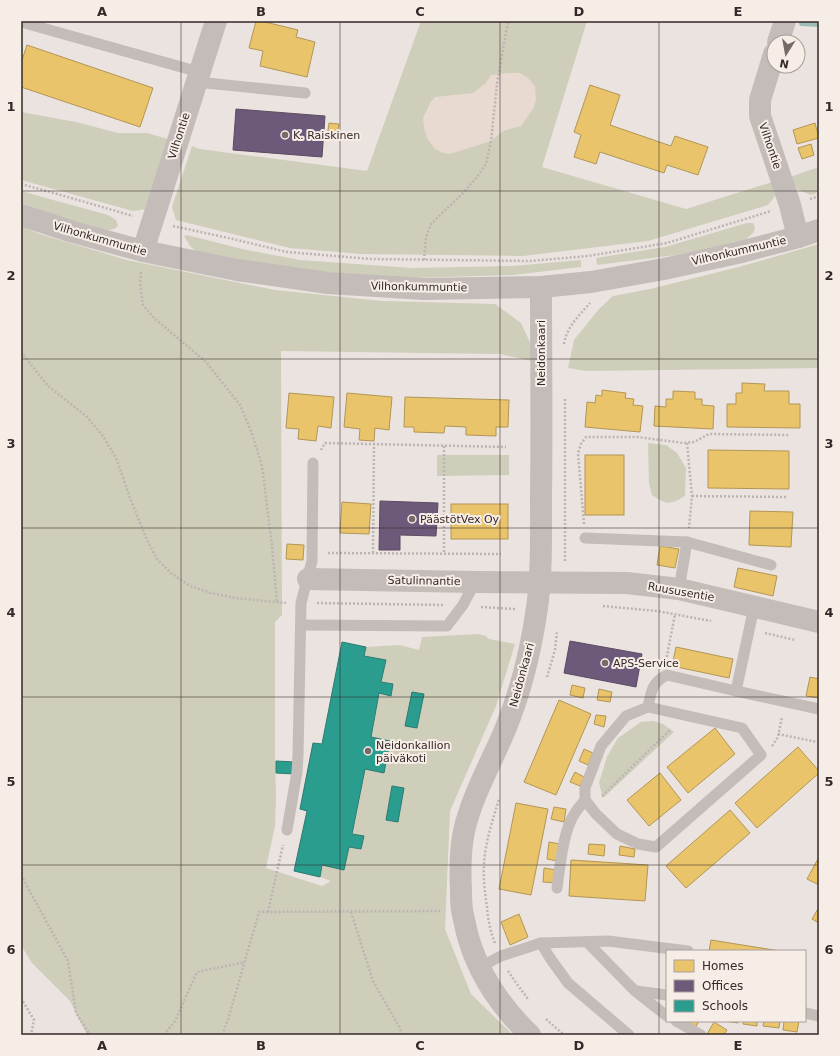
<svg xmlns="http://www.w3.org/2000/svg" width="840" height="1056" viewBox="0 0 840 1056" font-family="'DejaVu Sans',sans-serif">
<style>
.green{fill:#cecebb}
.plaza{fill:#e8d9d1}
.homes{fill:#e9c46a;stroke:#b39656}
.offices{fill:#6d597a;stroke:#5c4b61}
.schools{fill:#2a9d8f;stroke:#2d7a70}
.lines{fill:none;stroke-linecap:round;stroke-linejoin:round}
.stream{stroke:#9ebbb5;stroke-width:6}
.path{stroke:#bcb4b2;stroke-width:2.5;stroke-dasharray:2 2;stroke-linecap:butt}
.service{stroke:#c3bcb9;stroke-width:11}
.minor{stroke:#c3bcb9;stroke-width:22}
.tertiary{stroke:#c3bcb9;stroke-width:22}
.grid{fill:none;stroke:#342928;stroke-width:1;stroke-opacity:0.55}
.poi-dot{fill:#746a68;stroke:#f7ede7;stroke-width:1.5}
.labels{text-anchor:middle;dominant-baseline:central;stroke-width:4;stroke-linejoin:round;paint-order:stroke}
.poi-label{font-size:11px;fill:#342928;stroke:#f7ede7;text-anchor:start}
.street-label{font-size:11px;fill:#342928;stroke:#f7ede7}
.neatline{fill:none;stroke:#342928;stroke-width:1.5}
.grid-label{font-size:13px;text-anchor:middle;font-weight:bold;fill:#342928}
</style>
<rect width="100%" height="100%" fill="#eae3e0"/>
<g class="green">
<polygon points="421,21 587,21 542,167 686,209 772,182 775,196 768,205 648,241 523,256 361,254 290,248 176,220 172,207 192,146 200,149 367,171"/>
<polygon points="21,112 76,122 118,133 147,133 171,140 146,209 133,211 21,180"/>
<polygon points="819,167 819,192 811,195 796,189 790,177"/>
<polygon points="21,191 57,201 108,215 116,220 118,225 116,228 106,231 76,223 21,203"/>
<polygon points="747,223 753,223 755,227 754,232 744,241 676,255 597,265 596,258 665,247"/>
<polygon points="21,226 40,234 127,260 275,290 382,301 495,304 521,323 533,349 532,361 500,354 281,351 282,615 275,622 275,755 276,799 275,826 266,868 322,886 331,881 320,877 322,865 344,870 349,847 361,849 364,836 352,834 379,693 391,695 381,682 386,660 364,656 366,647 399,645 419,650 422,637 479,634 486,636 489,639 515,644 496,706 450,811 445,929 471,994 513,1035 87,1035 70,1001 32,963 21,945"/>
<polygon points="187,235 242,249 300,260 413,268 513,266 581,260 581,267 513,275 412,278 298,270 198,253 190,246 184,236"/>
<polygon points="819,244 819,368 586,371 568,368 574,340 599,309 613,296 650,289 739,267"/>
<path d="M648 443 666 445 677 453 686 468 685 496C670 505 666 505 652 495L649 483Z"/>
<polygon points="437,455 509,455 509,475 437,476"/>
<polygon points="653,721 663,724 674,732 603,798 599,783 607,757 618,738 641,722"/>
</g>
<polygon class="plaza" points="507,73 520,73 528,78 535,86 536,100 533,109 521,126 503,131 491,141 450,154 443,153 435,149 427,138 424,128 423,118 430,103 435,97 473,93 486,83 491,75"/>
<g class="homes">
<polygon points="256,21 261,21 298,30 296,37 315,42 307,77 260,66 263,51 249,48"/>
<polygon points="27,45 153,88 140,127 21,87 21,63"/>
<polygon points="590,85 620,95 610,125 671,146 675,136 708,147 698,175 667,165 664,173 600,152 596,164 574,157 581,135 574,132"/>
<polygon points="329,123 339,124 337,139 327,137"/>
<polygon points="815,123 819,138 797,144 793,130"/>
<polygon points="811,144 814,155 802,159 798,148"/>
<polygon points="742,383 765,384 764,391 789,391 789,404 800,404 800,428 727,427 727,404 736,404 736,393 742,393"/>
<polygon points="602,390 626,393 625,398 634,399 633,405 643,406 640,432 585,427 587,402 595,403 596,395 602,396"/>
<polygon points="673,391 695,392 695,399 702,399 702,405 714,406 713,429 654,426 655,406 666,407 666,399 673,399"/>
<polygon points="289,393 334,397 331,428 318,426 316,441 298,439 299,429 286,428"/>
<polygon points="347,393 392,397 389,430 375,428 374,441 359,440 360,429 344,427"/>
<polygon points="405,397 509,400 508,427 496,427 496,436 466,435 466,427 445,426 444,433 414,432 414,427 404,427"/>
<polygon points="708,450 789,451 789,489 708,488"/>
<rect x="585" y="455" width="39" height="60"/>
<polygon points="342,502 371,504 369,534 340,533"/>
<rect x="451" y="504" width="57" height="35"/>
<polygon points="750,511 793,512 791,547 749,545"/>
<polygon points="287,544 304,545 303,560 286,559"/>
<polygon points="660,546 679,549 675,568 657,565"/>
<polygon points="738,568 777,576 773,596 734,587"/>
<polygon points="676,647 733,659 729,678 672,666"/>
<polygon points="810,677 819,679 819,698 806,696"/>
<polygon points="572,685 585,688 583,698 570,695"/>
<polygon points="599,689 612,692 610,702 597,700"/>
<polygon points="559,700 591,714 556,795 524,782"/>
<polygon points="596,715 606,716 604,727 594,724"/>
<polygon points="715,728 735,754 688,793 667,767"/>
<polygon points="798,747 819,771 819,773 757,828 735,803"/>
<polygon points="584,749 593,753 588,765 579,761"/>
<polygon points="575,772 584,777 580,786 570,782"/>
<polygon points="660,773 681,800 649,826 627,800"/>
<polygon points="516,803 548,809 531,895 499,889"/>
<polygon points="554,807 566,809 564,822 551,819"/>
<polygon points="730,810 750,833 686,888 666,866"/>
<polygon points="549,842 560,844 557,861 547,859"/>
<polygon points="589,844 605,845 604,856 588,854"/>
<polygon points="620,846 635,849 634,857 619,855"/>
<polygon points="819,857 819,885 807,879"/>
<polygon points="571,860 648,865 645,901 569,896"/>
<polygon points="544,868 557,870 556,883 543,882"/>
<polygon points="819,907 819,923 812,919"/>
<polygon points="519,914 528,937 510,945 501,922"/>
<polygon points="711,940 780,951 709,951"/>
<polygon points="684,1021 699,1021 695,1028"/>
<polygon points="724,1021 738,1021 738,1023"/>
<polygon points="744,1021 757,1021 757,1026 743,1024"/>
<polygon points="764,1021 780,1021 779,1028 763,1026"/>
<polygon points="784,1021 799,1021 797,1032 783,1030"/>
<polygon points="714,1022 727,1030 724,1035 709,1035 707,1034"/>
</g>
<g class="offices">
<polygon points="236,109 325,116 322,157 233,150"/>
<polygon points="380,501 438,503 436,536 400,535 400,550 379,550"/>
<polygon points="570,641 642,654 636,687 564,673"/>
</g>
<g class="schools">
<polygon points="342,642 366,647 364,656 386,660 381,682 393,684 391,696 379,693 371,737 390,741 384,773 365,769 352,834 364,836 361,849 349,847 344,870 322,865 320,877 294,871 307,811 300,809 313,743 322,744"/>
<polygon points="412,692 424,694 417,728 405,726"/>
<polygon points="276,761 294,762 294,774 276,773"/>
<polygon points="392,786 404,788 398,822 386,820"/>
</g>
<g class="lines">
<polyline class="stream" points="802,23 819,24"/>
<g class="path">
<polyline points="21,184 54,193 133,216"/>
<polyline points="810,199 819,196"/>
<polyline points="173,226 233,239 287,252 371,259 530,261 588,256 667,243 771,211"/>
<polyline points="424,260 426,237 431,224 462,194 477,177 486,164 491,141 497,84 508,21"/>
<polyline points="141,272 140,283 143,305 155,319 206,362 240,405 251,431 262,466 272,546 277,603"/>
<path d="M564 344C567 326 579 316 590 303"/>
<polyline points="21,352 48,386 86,416 103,436 117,460 130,498 147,540 157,559 171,573 190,586 211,593 235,598 286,603"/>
<polyline points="565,399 565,562"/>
<polyline points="687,443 692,496 689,528"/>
<polyline points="444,446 444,553"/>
<polyline points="321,450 325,443 506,447"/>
<polyline points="692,496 786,497"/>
<polyline points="584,524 578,453 581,444 586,437 638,437 683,443 694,442 709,434 790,435"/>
<polyline points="328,553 501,554"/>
<polyline points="373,553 374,444"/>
<polyline points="317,603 444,605"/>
<polyline points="603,606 657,611 711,621"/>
<polyline points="481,607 515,609"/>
<polyline points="765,633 795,640"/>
<polyline points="666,661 675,614"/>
<polyline points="547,677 555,650 557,631"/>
<polyline points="778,734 817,742"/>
<polyline points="772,746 778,737 782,717"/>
<polyline points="602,796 671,729"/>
<polyline points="21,875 68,961 76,1013 90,1035"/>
<polyline points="268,912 283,845"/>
<polyline points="351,912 373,981 400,1028 402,1035"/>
<path d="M495 943C490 931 488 919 487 907 485 893 483 879 484 864 485 843 493 819 499 799"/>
<polyline points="508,971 514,980 528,999"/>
<polyline points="21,998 34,1020 31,1035"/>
<polyline points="546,1019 564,1035"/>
<polyline points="164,1035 175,1021 197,972 245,962"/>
<polyline points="222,1035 228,1020 259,912 440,911"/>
</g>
<g class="service">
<polyline points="21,22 199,72"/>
<polyline points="196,82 305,93"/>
<polyline points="585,538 687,542 771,565"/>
<polyline points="679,589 687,542"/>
<polyline points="301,625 447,626 463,605 475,582"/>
<polyline points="736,691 819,709"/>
<path d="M648 707 626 716 601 746 585 788V800L596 814 617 834 638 844 656 847 761 755 742 728 648 707C651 692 652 682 667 675L736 691 754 607"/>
<polyline points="287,830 297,772 298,756 301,603 312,561 313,463"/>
<path d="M557 888C560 867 563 830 575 813 578 808 582 804 585 800"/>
<polyline points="587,942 635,991 667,1016"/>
<polyline points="541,943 550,958 568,983 629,1035"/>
<polyline points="480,967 501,956 541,943 608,941 688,951"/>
<polyline points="636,991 667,995"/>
<polyline points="805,1013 819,1016"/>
<polyline points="676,1021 701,1035"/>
</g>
<g class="minor">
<polyline points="778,42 785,21"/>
<polyline points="774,54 760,100 760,116 790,205 798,237"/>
<polyline points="143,251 216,21"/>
<polyline points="308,579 475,582 627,583 679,589 819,622"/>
<path d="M530 1035C499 1005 476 971 466 929 465 923 463 916 462 910 461 903 461 897 461 890 460 871 460 851 464 831 472 796 491 763 505 730 521 691 531 650 537 608 542 571 541 533 541 495 542 425 541 356 541 287"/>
</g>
<polyline class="tertiary" points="21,215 73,232 143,251 237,270 328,283 424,289 541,287 591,282 664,269 737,253 798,237 819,230"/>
</g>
<path class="grid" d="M181 21V1035M340 21V1035M500 21V1035M659 21V1035M21 191H819M21 359H819M21 528H819M21 697H819M21 865H819"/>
<g class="poi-dot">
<circle cx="285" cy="135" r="4"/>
<circle cx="412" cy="519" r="4"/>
<circle cx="605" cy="663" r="4"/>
<circle cx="368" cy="751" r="4"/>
</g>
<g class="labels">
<g class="poi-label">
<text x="293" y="135">K. Raiskinen</text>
<text x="420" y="519">PäästötVex Oy</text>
<text x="613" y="663">APS-Service</text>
<text x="376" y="745">Neidonkallion<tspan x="376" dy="13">päiväkoti</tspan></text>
</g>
<g class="street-label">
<text transform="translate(179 136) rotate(-72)">Vilhontie</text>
<text transform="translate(770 146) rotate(71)">Vilhontie</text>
<text transform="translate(100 239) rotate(16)">Vilhonkummuntie</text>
<text transform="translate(739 251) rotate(-13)">Vilhonkummuntie</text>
<text transform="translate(419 287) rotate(1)">Vilhonkummuntie</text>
<text transform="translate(541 353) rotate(-90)">Neidonkaari</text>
<text transform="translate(424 581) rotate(1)">Satulinnantie</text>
<text transform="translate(681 592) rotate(10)">Ruususentie</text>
<text transform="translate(522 675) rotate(-75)">Neidonkaari</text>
</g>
</g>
<rect width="840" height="1056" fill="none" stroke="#f7ede7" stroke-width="44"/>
<rect x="666" y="950" width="140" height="72" fill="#f7ede7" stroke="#a99f9b"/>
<rect x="674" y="960" width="20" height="12" fill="#e9c46a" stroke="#a99f9b"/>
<text x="702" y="970" font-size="12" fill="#342928">Homes</text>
<rect x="674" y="980" width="20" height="12" fill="#6d597a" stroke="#a99f9b"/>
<text x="702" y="990" font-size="12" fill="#342928">Offices</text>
<rect x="674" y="1000" width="20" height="12" fill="#2a9d8f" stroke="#a99f9b"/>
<text x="702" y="1010" font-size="12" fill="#342928">Schools</text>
<g transform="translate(786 54) rotate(191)"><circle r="19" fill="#f7ede7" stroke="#a99f9b"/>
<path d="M0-3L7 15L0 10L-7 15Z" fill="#746a68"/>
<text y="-6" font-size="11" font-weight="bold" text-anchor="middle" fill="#342928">N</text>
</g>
<rect x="22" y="22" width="796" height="1012" class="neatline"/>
<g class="grid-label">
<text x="102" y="16">A</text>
<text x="261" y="16">B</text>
<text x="420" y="16">C</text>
<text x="579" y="16">D</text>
<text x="738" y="16">E</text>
<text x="11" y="111">1</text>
<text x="829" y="111">1</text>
<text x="11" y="280">2</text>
<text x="829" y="280">2</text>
<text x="11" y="448">3</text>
<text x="829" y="448">3</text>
<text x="11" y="617">4</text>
<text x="829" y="617">4</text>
<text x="11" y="786">5</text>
<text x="829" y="786">5</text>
<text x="11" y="954">6</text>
<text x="829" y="954">6</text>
<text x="102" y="1050">A</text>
<text x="261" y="1050">B</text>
<text x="420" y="1050">C</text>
<text x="579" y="1050">D</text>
<text x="738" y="1050">E</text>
</g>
</svg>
